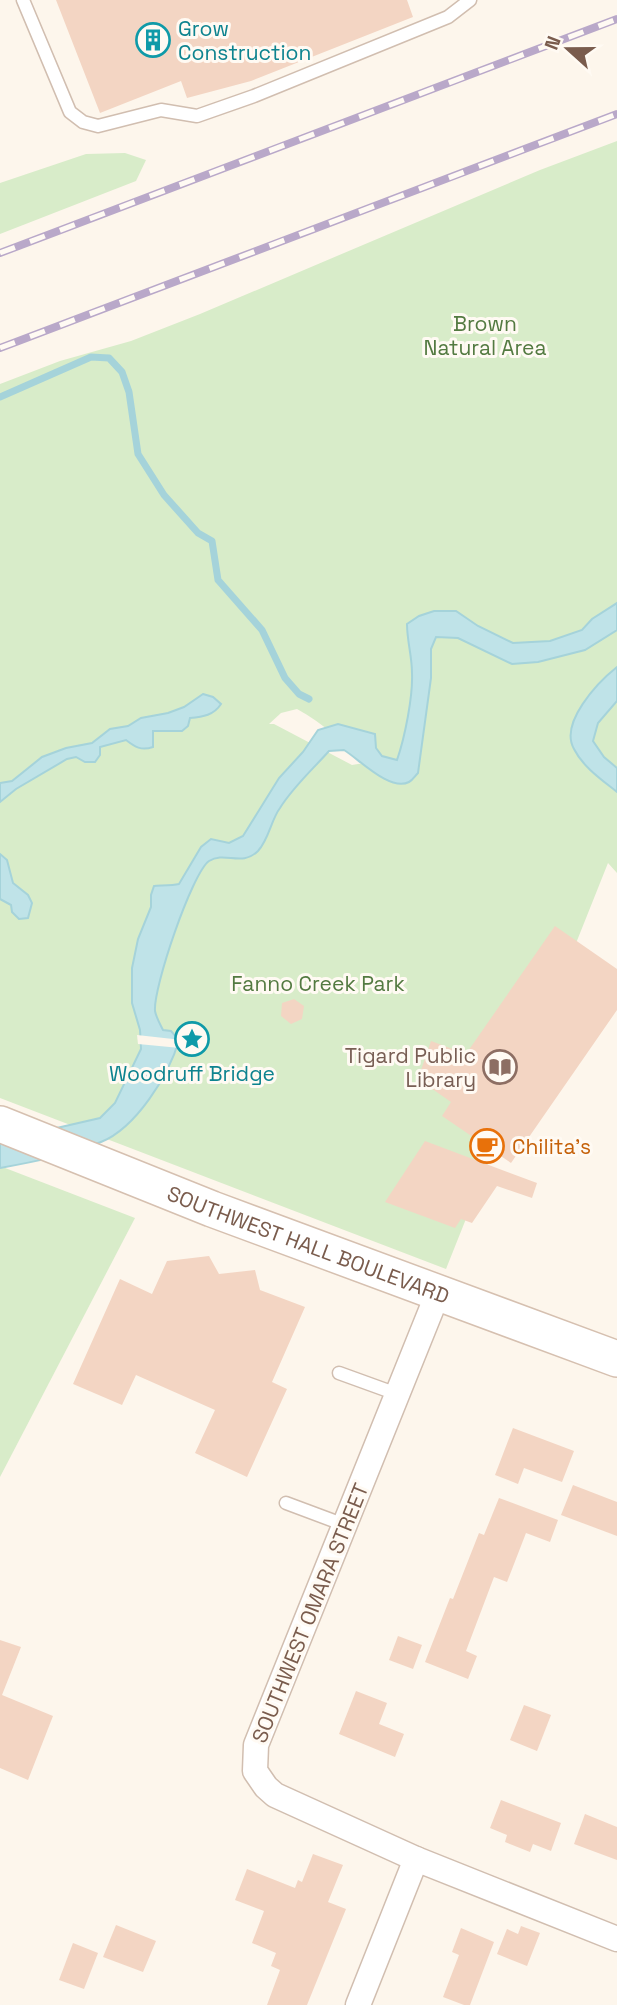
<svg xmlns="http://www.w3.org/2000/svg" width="617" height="2005" viewBox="0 0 617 2005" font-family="'Space Grotesk',sans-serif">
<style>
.green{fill:#d8ecc9;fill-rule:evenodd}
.water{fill:#bfe3e8;stroke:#a5d3da;stroke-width:2}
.pier{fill:#fdf6ec}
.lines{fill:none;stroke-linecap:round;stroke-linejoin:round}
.stream{stroke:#a5d3da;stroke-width:7}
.building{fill:#f3d5c3}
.service-casing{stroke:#d1beb0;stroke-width:15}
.minor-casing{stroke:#d1beb0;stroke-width:27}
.secondary-casing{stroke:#d6c0b0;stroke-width:38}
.service{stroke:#fff;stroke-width:12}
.minor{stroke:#fff;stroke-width:24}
.secondary{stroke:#fff;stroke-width:35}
.rail-casing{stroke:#b9a8c9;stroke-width:8}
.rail{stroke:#fffaf3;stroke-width:5;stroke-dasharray:16;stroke-linecap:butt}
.labels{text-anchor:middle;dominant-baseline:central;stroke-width:6;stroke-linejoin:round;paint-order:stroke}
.culture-label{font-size:21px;fill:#0d838f;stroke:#fffaf3;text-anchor:start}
.park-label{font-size:21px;fill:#537a41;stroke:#fffaf3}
.education-label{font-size:21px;fill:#785e54;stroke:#fffaf3;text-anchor:end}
.food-label{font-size:21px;fill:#c56008;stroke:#fffaf3;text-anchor:start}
.street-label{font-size:21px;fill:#7a5c4d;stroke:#fffaf3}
</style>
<rect width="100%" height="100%" fill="#fdf6ec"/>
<g class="green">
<path d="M617 141V873L608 863 446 1269 0 1098V384L60 361 131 341 200 314 540 170ZM297 709C324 723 345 746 370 762L352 765 274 724H269L281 713Z"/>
<polygon points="125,153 146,160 136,181 0,234 0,183 86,154"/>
<polygon points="0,1166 135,1218 0,1477"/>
</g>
<g class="water">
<path d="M617 603V630L585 650 538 662 512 664 458 638 436 637 431 649V678L418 773C415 776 413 780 409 782 390 792 359 759 344 750L329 751C313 769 293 787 280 808 271 820 269 839 258 851 242 867 225 851 209 861 192 873 153 988 155 1011 156 1017 160 1024 163 1030L171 1031 179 1040C169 1075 136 1128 101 1142 69 1155 33 1162 0 1168V1141L100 1118 115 1103 141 1049 140 1030 132 1003V968L138 939 151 907V895L154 886C156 885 171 886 179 884L201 847 211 839 229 843 243 836 279 778 303 752 318 730 338 724 375 734 376 748 382 756 397 760C405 737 413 696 412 673 412 656 407 641 407 624L419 616 434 611H456L478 626 513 643 550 641 582 630 592 619Z"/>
<path d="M617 667V701L598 723 593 741 604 757 617 768V792C602 780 583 767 574 749 559 723 598 682 617 667Z"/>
<path d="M203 694 213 697 221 704C214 715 203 717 190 718L188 726 182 731H153V747C141 751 135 747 126 740L100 747V755L95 762H85L76 757 67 759 16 789 0 802V783L12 781 42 757 66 748 92 743 110 729 128 726 141 718 168 713 184 707Z"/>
<polygon points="0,854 7,860 13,883 28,895 32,903 28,918 19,919 12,912 11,905 0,899"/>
</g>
<polygon class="pier" points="137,1035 182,1040 182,1041 180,1048 138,1044"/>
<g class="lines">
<polyline class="stream" points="0,397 91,357 109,358 122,372 129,392 138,454 164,495 198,533 212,541 218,580 262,630 285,678 299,694 309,699"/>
</g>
<g class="building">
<polygon points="56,0 407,0 413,17 251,81 187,98 181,81 100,113"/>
<polygon points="555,926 617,969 617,1010 511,1163 442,1116 451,1102 418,1079 431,1041 466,1054"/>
<polygon points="294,999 304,1006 302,1019 291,1024 281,1016 282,1003"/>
<polygon points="425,1141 537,1183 532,1198 497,1186 472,1223 461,1219 455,1228 385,1202"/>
<polygon points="209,1256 219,1274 255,1270 260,1290 305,1307 272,1382 287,1389 247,1477 195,1453 215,1410 136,1375 122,1405 73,1384 120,1279 152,1294 167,1261"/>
<polygon points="513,1428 574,1451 562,1482 524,1468 518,1484 495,1475"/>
<polygon points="573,1485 617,1502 617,1536 561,1515"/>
<polygon points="499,1498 558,1520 550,1542 526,1533 507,1582 494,1577 466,1651 477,1656 468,1679 425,1662 450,1598 453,1599 479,1533 484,1535"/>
<polygon points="398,1636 422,1645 413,1669 389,1660"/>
<polygon points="0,1640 21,1647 2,1695 53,1716 28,1780 0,1768"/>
<polygon points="356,1691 387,1703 379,1724 404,1734 395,1757 339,1734"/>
<polygon points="524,1705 551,1715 537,1751 510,1740"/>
<polygon points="501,1800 561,1823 551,1851 533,1844 530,1852 505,1842 507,1835 490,1828"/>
<polygon points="585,1814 617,1827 617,1860 574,1844"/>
<polygon points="313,1854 343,1865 328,1902 346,1909 307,2005 267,2005 280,1970 271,1966 276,1953 252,1943 264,1911 235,1900 247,1869 295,1888 298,1880 302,1882"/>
<polygon points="116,1925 156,1941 143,1972 103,1957"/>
<polygon points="521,1926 540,1933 527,1966 497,1954 507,1929 518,1934"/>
<polygon points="461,1928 494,1942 470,2005 464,2005 443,1997 459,1955 452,1952"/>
<polygon points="73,1943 98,1953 84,1989 59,1980"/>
</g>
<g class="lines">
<g class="service-casing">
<g id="service">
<polyline points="23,0 70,112 83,122 98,126 161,110 197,116 254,96 448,17 470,0"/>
<polyline points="339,1373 397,1394"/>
<polyline points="286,1503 345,1525"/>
</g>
</g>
<g class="minor-casing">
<g id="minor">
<polyline points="438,1293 256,1745 255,1771 266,1787 275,1795 416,1859 617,1939"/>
<polyline points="358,2005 416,1859"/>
</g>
</g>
<g class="secondary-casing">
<g id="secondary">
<path id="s1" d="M0 1124 212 1209 617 1359"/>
</g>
</g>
<use href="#service" class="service"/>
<use href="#minor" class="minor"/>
<use href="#secondary" class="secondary"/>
<g class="rail-casing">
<g id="rail">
<polyline points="0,253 617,19"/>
<polyline points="0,348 617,114"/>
</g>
</g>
<use href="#rail" class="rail"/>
</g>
<defs>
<g id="building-ring" transform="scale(1.75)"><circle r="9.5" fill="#fffaf3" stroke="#0f9aa8" stroke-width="1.5"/><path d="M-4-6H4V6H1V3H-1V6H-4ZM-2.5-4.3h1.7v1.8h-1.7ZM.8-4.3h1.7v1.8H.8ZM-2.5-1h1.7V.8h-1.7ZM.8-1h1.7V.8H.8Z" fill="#0f9aa8"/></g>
<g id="sight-ring" transform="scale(1.75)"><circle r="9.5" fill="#fffaf3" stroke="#0f9aa8" stroke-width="1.5"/><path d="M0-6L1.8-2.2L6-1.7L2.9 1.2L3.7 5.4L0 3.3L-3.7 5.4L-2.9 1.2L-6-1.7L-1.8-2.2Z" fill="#0f9aa8"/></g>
<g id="library-ring" transform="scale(1.75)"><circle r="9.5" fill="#fffaf3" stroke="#8d6e63" stroke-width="1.5"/><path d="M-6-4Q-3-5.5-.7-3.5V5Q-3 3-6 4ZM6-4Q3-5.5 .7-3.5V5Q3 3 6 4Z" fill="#8d6e63"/></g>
<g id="cafe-ring" transform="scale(1.75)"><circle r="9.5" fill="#fffaf3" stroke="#e8710a" stroke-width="1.5"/><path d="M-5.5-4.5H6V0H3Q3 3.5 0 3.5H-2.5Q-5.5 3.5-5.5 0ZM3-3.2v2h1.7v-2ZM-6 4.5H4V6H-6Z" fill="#e8710a"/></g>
</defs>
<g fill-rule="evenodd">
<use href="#building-ring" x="153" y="40"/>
<use href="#sight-ring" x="192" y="1039"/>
<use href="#library-ring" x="500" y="1067"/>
<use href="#cafe-ring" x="487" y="1146"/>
</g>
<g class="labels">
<g class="culture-label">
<text x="178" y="28">Grow<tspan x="178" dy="24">Construction</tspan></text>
<text x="192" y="1073" text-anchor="middle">Woodruff Bridge</text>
</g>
<g class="park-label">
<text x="485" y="323">Brown<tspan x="485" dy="24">Natural Area</tspan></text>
<text x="318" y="983">Fanno Creek Park</text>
</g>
<g class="education-label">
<text x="476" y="1055">Tigard Public<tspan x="476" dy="24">Library</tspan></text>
</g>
<g class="food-label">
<text x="512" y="1146">Chilita's</text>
</g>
<g class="street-label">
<text stroke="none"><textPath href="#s1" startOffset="331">SOUTHWEST HALL BOULEVARD</textPath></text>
<text transform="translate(310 1613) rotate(-68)">SOUTHWEST OMARA STREET</text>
</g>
</g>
<g transform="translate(568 49) rotate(291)" stroke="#fffaf3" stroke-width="5" paint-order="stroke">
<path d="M0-5L12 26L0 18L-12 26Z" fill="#7a5c4d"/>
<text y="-10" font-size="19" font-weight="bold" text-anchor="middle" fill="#7a5c4d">N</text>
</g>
</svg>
